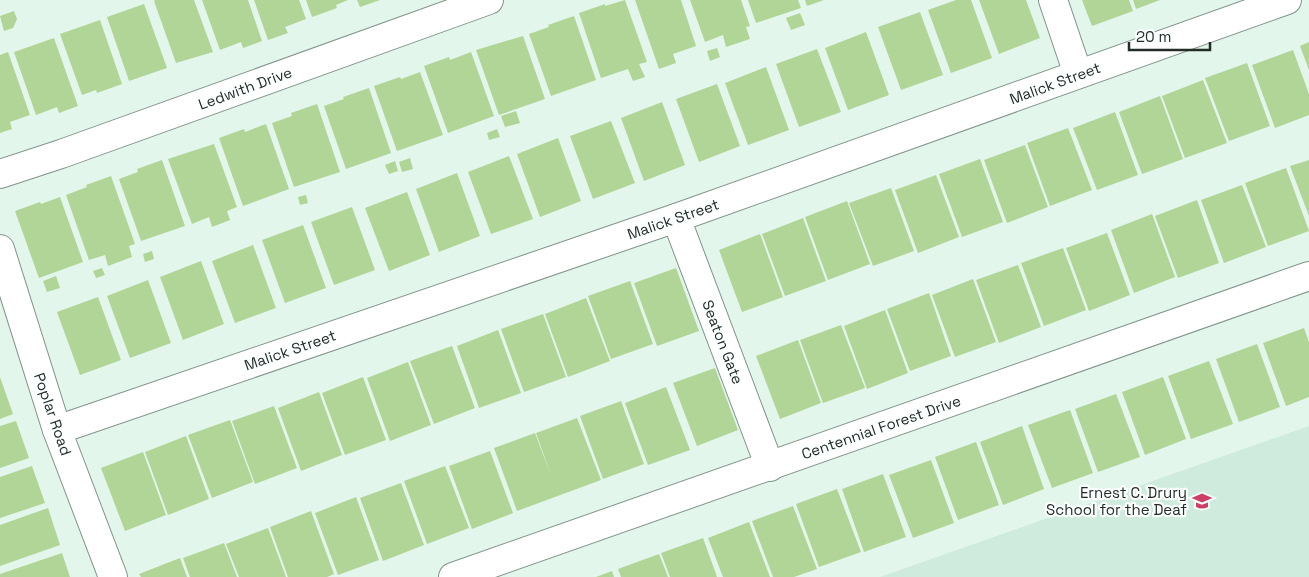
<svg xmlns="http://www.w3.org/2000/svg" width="1309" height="577" viewBox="0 0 1309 577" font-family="'Space Grotesk',sans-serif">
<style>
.built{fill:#cfebdd}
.building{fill:#b1d596}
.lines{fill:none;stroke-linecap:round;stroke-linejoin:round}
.minor-casing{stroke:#81948b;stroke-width:30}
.minor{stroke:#fff;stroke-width:28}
.labels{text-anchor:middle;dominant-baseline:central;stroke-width:4.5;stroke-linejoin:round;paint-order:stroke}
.street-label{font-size:15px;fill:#242c28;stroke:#fbfffd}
.poi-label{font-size:15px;fill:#242c28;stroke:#fbfffd;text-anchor:end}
</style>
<rect width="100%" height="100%" fill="#e2f6ec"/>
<polygon class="built" points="1309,426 1309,577 880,577"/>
<g class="building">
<polygon points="155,0 194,0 213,52 176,63 154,1"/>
<polygon points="202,0 248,0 262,41 243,48 241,42 220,50"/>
<polygon points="254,0 299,0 306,19 285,27 288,33 268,40"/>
<polygon points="306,0 348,0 336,5 337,8 312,17"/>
<polygon points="357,0 380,0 360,7"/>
<polygon points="625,0 647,62 639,64 645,77 633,81 628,69 601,78 579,13 605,4 605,6"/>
<polygon points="635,0 681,0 696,46 673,54 676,63 659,69"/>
<polygon points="690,0 741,0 750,26 746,27 750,39 726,47 723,35 705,42"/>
<polygon points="748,0 798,0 801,8 756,23"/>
<polygon points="805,0 824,0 807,6"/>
<polygon points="956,0 971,0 992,58 951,73 928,10"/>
<polygon points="979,0 1026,0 1040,38 999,54"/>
<polygon points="1082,0 1129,0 1133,11 1092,26"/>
<polygon points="1133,0 1160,0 1136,9"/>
<polygon points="144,4 167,68 129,81 107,17"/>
<polygon points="14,11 17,19 13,28 4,31 0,16"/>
<polygon points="920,12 943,75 901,90 878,27"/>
<polygon points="800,13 805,25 791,30 786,18"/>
<polygon points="574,16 596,80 551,96 529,34 549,27 548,25"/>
<polygon points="100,20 122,84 97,93 96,90 82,95 60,34"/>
<polygon points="866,32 889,95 848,110 825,48"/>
<polygon points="523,36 545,99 499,115 476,50"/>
<polygon points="54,38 78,106 59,113 57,107 36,115 14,52"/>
<polygon points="1309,42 1309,70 1300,46"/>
<polygon points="717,48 720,57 710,61 707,51"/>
<polygon points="817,49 841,112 799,127 776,64"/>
<polygon points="1293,50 1309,94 1309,115 1275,128 1252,65"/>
<polygon points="8,52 30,115 10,122 12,129 0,133 0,55"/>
<polygon points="471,52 494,116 448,133 424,66 449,57 450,60"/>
<polygon points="1247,63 1270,126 1229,141 1205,78"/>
<polygon points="766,67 789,130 748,145 725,83"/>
<polygon points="420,72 443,135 397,151 374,86 400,77 401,79"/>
<polygon points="1203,80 1227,143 1185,158 1162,96"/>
<polygon points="717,84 740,146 699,162 676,99"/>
<polygon points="369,88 391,153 346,169 324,106 344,99 343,97"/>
<polygon points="1160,96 1183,159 1142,174 1119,112"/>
<polygon points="662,102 685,165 644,181 621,118"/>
<polygon points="317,104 340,172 294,187 272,123 292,116 291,113"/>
<polygon points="516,111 520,123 505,127 501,116"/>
<polygon points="1115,112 1138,175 1097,190 1073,128"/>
<polygon points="611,121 635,183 593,199 570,136"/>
<polygon points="266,124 289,189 243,206 219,138 244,129 245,132"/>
<polygon points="1068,128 1092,190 1050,206 1027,143"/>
<polygon points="497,129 500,137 489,140 487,133"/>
<polygon points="558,138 581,201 540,217 517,154"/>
<polygon points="214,144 237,207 227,211 230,220 212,227 209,217 192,224 168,159"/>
<polygon points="1025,145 1048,207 1007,223 984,160"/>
<polygon points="509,156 533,219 491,234 468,172"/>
<polygon points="410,158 413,169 402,172 399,162"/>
<polygon points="980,159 1003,222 962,237 939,174"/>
<polygon points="162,160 185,226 141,241 119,179 138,172 137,169"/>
<polygon points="1309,160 1309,216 1290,166"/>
<polygon points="395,161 398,171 389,174 385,165"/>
<polygon points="1286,168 1309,231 1268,246 1245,183"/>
<polygon points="457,173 480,236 439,252 416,189"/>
<polygon points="936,175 959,237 918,253 895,190"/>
<polygon points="111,176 135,244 129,246 132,257 108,266 105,255 89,260 66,195 87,187 86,185"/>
<polygon points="1242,185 1266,247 1224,263 1201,200"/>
<polygon points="891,188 914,251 873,266 849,203"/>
<polygon points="407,192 430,255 389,271 365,208"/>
<polygon points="306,195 308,203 300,205 298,197"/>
<polygon points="60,197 83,262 39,278 15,211 40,202 41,204"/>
<polygon points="1197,200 1219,263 1178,278 1155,216"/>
<polygon points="847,201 870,264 828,280 805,217"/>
<polygon points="352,207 375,270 334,285 311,222"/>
<polygon points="1152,214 1175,277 1134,293 1111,230"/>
<polygon points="803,218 826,281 785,296 762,234"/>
<polygon points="303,225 326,288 285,303 262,240"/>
<polygon points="1107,233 1130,295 1089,311 1066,248"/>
<polygon points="760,234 783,297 742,312 719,250"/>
<polygon points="253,245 276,308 235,323 212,261"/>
<polygon points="1063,248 1086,310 1044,326 1021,263"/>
<polygon points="152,251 154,259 145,262 143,254"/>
<polygon points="201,261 224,324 183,340 160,277"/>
<polygon points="1018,265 1041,327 999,343 976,280"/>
<polygon points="102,268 105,275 96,278 93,271"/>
<polygon points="676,268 699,331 657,346 634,283"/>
<polygon points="56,276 60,288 47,292 43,281"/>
<polygon points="973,279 996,342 955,357 932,295"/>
<polygon points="148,280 171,343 130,358 107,296"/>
<polygon points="630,281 653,344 611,359 588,296"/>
<polygon points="929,293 951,356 910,371 887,309"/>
<polygon points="98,297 121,360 80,375 57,312"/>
<polygon points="586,298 610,361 568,377 545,314"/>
<polygon points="885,310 908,373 867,389 844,326"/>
<polygon points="543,314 566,377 524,392 501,329"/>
<polygon points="841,325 865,388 823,403 800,340"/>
<polygon points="1304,328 1309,342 1309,397 1286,406 1263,343"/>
<polygon points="498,330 521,393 479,408 457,346"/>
<polygon points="798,340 821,403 780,419 756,356"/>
<polygon points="1257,344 1280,407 1239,422 1216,359"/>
<polygon points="452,346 475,408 434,424 410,361"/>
<polygon points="1209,361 1233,424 1191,439 1168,376"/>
<polygon points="408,362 431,425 390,441 367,378"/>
<polygon points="715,368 738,430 697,446 673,383"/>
<polygon points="0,377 13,414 0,419"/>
<polygon points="363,377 386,440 345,455 322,393"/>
<polygon points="1163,377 1186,439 1145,455 1122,392"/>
<polygon points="666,387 690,450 648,465 625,403"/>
<polygon points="319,392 342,455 301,471 278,408"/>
<polygon points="1116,394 1140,457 1098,472 1075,409"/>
<polygon points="621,401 644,464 603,479 580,416"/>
<polygon points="274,406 297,468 255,484 232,421"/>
<polygon points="1070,410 1093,473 1052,488 1028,425"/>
<polygon points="577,418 601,480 517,511 494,448 535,433 552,478 536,433"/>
<polygon points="230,420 253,482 212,498 188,435"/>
<polygon points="16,421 29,458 0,468 0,426"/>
<polygon points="1022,426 1044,489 1003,505 980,442"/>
<polygon points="186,436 209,499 168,515 145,452"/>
<polygon points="976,442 999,505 958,520 935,457"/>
<polygon points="490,451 513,513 472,529 449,466"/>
<polygon points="143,452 166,515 125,531 101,468"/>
<polygon points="931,460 954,523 913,538 889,475"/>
<polygon points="32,466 45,503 0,518 0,477"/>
<polygon points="445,466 469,528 427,544 404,481"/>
<polygon points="883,474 906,537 864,552 842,489"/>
<polygon points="401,483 424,545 383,561 360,498"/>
<polygon points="837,489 861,552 819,567 796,504"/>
<polygon points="356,497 379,560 338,575 315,513"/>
<polygon points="793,506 817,569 794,577 773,577 752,521"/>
<polygon points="48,508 60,545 0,566 0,525"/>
<polygon points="311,511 334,574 327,577 288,577 270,527"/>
<polygon points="749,522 770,577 723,577 708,538"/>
<polygon points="268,528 286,577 239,577 226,544"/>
<polygon points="703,538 717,577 670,577 661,553"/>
<polygon points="224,543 237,577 190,577 183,558"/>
<polygon points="62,553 70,577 0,577 0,574"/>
<polygon points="659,554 668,577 621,577 618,569"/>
<polygon points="180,558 187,577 141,577 139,574"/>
<polygon points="612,571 614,577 596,577"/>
</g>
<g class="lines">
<g class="minor-casing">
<g id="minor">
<polyline points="1053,0 1078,74"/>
<polyline points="0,174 61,154 489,0"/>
<polyline points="676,218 770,467"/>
<polyline points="0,249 57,430 113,577"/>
<polyline points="57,430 676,218 1287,0"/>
<polyline points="453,577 1309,276"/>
</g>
</g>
<use href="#minor" class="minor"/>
</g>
<defs>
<g id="school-bare" transform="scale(1.5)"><path d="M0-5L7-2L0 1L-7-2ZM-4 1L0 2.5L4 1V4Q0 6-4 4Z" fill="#cd3f66" stroke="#fbfffd" stroke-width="2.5" paint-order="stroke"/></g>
</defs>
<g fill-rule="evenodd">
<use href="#school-bare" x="1202" y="501"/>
</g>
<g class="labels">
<g class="street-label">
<text transform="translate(1055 83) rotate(-20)">Malick Street</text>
<text transform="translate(245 88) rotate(-20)">Ledwith Drive</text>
<text transform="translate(673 219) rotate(-19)">Malick Street</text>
<text transform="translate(723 342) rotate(69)">Seaton Gate</text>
<text transform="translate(290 350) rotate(-19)">Malick Street</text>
<text transform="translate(53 414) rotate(71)">Poplar Road</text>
<text transform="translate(881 427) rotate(-19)">Centennial Forest Drive</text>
</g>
<g class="poi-label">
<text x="1187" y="492">Ernest C. Drury<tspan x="1187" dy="17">School for the Deaf</tspan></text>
</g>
</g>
<path d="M1129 42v8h81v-8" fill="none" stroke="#242c28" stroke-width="2.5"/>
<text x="1136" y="42" font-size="15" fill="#242c28" stroke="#fbfffd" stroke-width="4" paint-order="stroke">20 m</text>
</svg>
